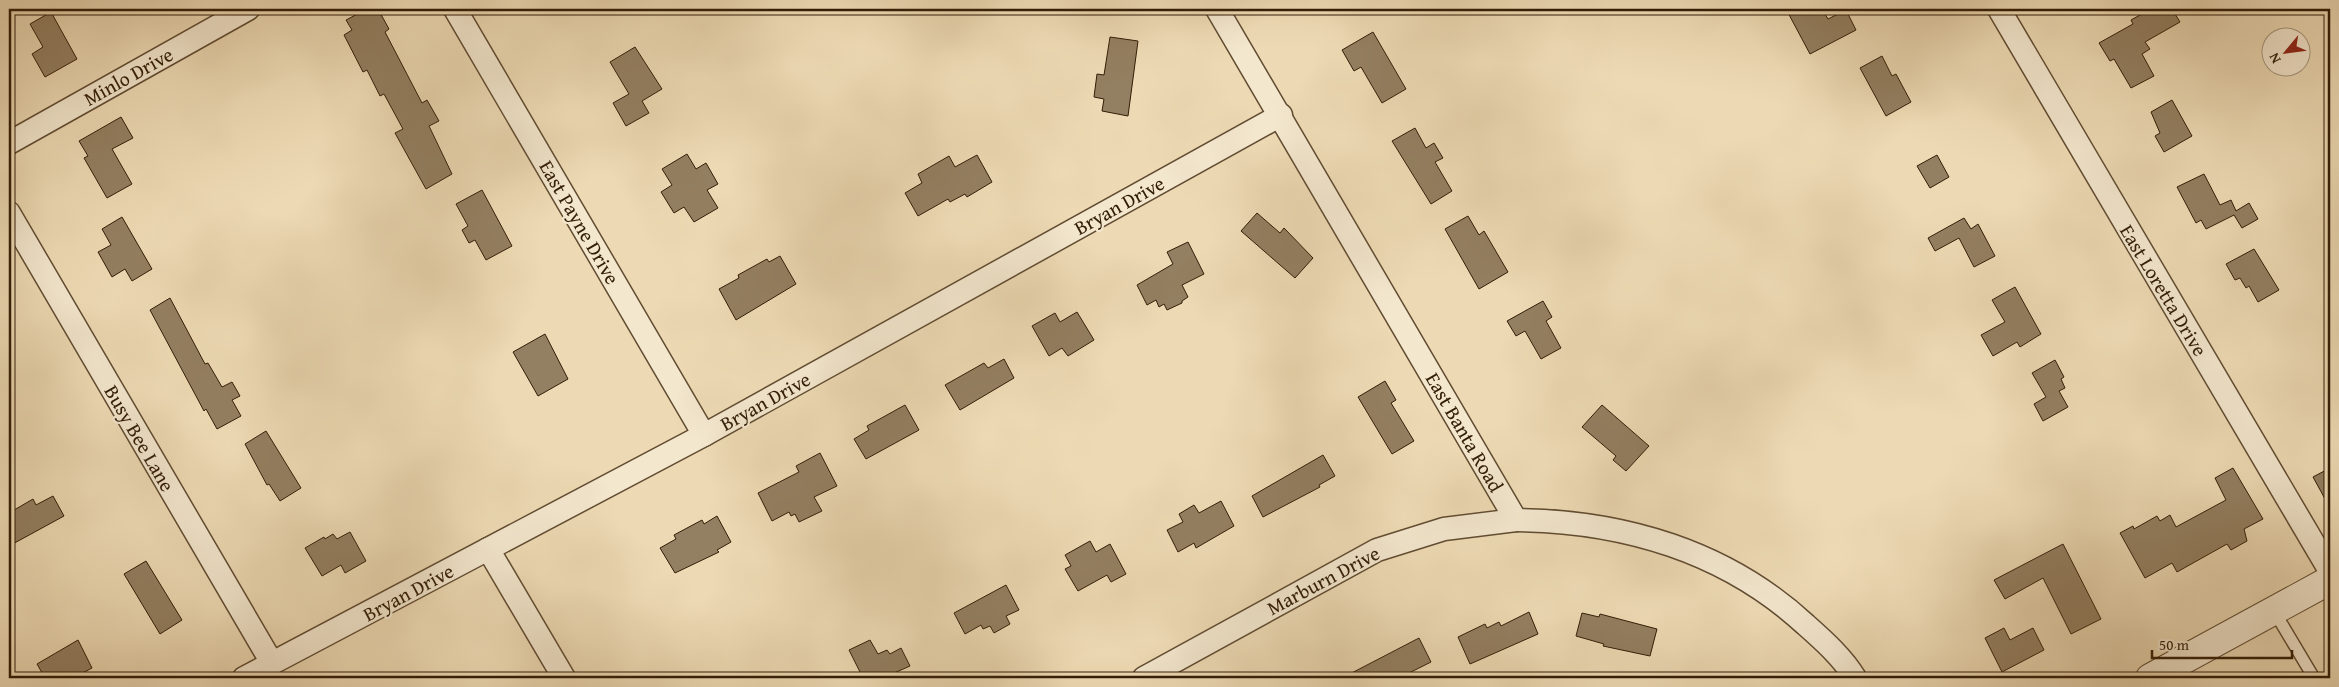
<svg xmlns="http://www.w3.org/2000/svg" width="2339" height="687" viewBox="0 0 2339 687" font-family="'Gentium Book Plus',serif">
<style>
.building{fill:#937f61;stroke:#321d07}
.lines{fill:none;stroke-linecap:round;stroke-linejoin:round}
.service-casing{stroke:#614c32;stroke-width:14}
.minor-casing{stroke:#614c32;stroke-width:25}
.tertiary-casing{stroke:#614c32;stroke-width:30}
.service{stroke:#f3e7ce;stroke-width:11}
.minor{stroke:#f3e7ce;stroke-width:22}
.tertiary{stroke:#f3e7ce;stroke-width:28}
.labels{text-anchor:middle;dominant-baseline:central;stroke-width:4.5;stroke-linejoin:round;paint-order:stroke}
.street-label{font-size:20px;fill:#321d07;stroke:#f3e7ce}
</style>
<rect width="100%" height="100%" fill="#eddab4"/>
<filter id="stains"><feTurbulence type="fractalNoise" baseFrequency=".004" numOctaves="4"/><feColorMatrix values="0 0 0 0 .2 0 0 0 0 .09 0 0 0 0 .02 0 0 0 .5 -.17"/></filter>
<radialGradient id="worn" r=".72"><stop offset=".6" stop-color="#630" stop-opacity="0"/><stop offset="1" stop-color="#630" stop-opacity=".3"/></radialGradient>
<g class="building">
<polygon points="367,9 378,9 389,29 385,32 422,103 427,100 439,121 429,126 452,174 426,189 395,133 403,129 384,94 380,96 367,70 363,72 344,35 352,30 346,20"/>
<polygon points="1786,9 1822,9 1828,19 1846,10 1856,30 1810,54"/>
<polygon points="2151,9 2172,9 2180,22 2145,42 2150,49 2142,54 2154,76 2131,88 2114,59 2110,61 2099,43 2133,24 2131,20"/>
<polygon points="51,12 77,59 45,77 32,54 43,47 30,24"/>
<polygon points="1373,32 1406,89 1382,103 1361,67 1354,71 1342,50"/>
<polygon points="1110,37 1138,41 1128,116 1102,111 1104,99 1094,97 1097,74 1104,75"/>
<polygon points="635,47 662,89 642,101 649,113 626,126 613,103 629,94 610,62"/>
<polygon points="1882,56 1892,76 1896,74 1911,102 1886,116 1860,68"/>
<polygon points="2172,100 2192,136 2164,152 2155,136 2160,133 2151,112"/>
<polygon points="121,117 133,138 112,149 132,184 107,198 84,158 88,156 79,141"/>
<polygon points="1415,128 1426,148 1434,143 1443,158 1435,162 1452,191 1431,204 1392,141"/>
<polygon points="687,154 696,169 706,163 718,184 707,190 718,208 694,222 684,207 674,213 661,192 672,185 662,169"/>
<polygon points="977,155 992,182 967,197 965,194 950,202 948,199 918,216 905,193 922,183 918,174 949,156 955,167"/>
<polygon points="1937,155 1949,177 1930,188 1917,166"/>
<polygon points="2204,174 2220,205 2231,200 2236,211 2249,203 2258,219 2242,228 2234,215 2206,229 2201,220 2196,223 2177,187"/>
<polygon points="482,190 512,246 486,260 475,240 469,243 462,230 468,226 456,204"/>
<polygon points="1257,213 1280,233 1284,228 1313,258 1295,278 1241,231"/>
<polygon points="1468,216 1479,235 1484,231 1508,272 1479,289 1445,229"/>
<polygon points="122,217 152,269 132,281 125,269 112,277 98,252 111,245 102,229"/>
<polygon points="1964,218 1971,229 1978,224 1995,256 1974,267 1959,238 1935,251 1928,238"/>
<polygon points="1188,242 1204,274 1182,285 1188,297 1182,301 1182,303 1167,310 1164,304 1159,307 1156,300 1147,305 1137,285 1173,264 1167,252"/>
<polygon points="2254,249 2279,290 2258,302 2249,286 2246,288 2240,278 2235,280 2226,264"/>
<polygon points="780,256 796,284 736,320 719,289 739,278 738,275 767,259 769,262"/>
<polygon points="2015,287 2041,334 2020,347 2017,342 1993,356 1981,335 2005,322 1992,300"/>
<polygon points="170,298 205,364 208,363 222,387 232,382 240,396 232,400 241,416 217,429 206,409 204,411 150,310"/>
<polygon points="1543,301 1552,317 1546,321 1561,348 1541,359 1525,331 1516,336 1507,321"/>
<polygon points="1077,312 1094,340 1068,356 1062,348 1049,356 1032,326 1055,313 1060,322"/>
<polygon points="545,334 568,379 538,396 513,352"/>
<polygon points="1004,359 1014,378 960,410 945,385 984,363 988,368"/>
<polygon points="2055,360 2064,377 2061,379 2065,388 2059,391 2068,407 2043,421 2034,404 2046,397 2032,373"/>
<polygon points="1385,381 1396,400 1391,403 1414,441 1392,454 1358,397"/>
<polygon points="905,405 919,430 866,459 854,439 869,430 867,426"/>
<polygon points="1602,405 1649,446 1626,471 1613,460 1616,456 1582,427"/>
<polygon points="266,431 301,488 280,501 269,484 267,485 245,444"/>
<polygon points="820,453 837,486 814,497 822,511 799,522 795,514 791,516 789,512 772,521 758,493 799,472 796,466"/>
<polygon points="1323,455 1335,476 1319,485 1320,487 1263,517 1252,496"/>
<polygon points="2233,468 2263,519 2244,529 2247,541 2231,550 2227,544 2177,572 2172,563 2145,578 2120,533 2133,526 2134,529 2157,516 2160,521 2170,515 2176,527 2226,500 2215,478"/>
<polygon points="2330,468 2330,508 2313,477"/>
<polygon points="53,496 64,516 9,546 9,513 33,499 36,505"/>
<polygon points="1221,501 1234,526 1196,548 1194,543 1178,552 1167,530 1183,522 1179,514 1194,505 1199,513"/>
<polygon points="717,516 731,542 717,550 719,552 675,573 660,548 676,539 674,535 702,520 704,524"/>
<polygon points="350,532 366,561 345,573 341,565 322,576 305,548 324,537 325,539 333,534 337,539"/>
<polygon points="1090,541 1096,552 1110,544 1126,574 1111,582 1107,575 1078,591 1065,569 1071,566 1065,555"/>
<polygon points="2063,544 2101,619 2071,634 2043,578 2005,599 1994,580"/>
<polygon points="146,561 182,620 160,634 124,574"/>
<polygon points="1006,585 1019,610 1006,616 1010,624 994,633 990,626 983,629 981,625 965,634 954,613"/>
<polygon points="1529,612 1538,634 1470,664 1458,637 1485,624 1487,628 1499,622 1501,626"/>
<polygon points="1582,613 1599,617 1600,614 1657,629 1650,656 1603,646 1604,644 1576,636"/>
<polygon points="2004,628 2010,640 2033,628 2044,650 2002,672 1985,638"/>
<polygon points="1419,638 1431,662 1399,678 1342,678"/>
<polygon points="78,640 92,668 73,678 45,678 37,664"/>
<polygon points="870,640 878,654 887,650 890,654 901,648 910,666 883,678 863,678 849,650"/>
</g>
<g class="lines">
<g class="service-casing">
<polyline id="service" points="2274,611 2314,678"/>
</g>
<g class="minor-casing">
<g id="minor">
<polyline points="455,9 704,435"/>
<path d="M1217 9 1516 520C1623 521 1726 551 1806 625 1823 640 1843 658 1855 678"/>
<polyline points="1999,9 2330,571"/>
<polyline points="9,143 248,9"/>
<polyline points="9,213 272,663"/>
<polyline points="488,549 564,678"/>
<polyline points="244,678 704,435 1281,115"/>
<polyline points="1144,678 1377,550 1444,529 1516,520"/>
</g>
</g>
<g class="tertiary-casing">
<polyline id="tertiary" points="2150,678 2330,580"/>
</g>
<use href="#service" class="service"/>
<use href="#minor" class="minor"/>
<use href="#tertiary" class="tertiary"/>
</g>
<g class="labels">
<g class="street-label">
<text transform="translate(128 76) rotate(-29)">Minlo Drive</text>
<text transform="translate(1119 205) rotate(-29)">Bryan Drive</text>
<text transform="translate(580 222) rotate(60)">East Payne Drive</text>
<text transform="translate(2164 290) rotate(59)">East Loretta Drive</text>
<text transform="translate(765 401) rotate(-29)">Bryan Drive</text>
<text transform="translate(1465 432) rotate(60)">East Banta Road</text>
<text transform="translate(140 438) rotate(60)">Busy Bee Lane</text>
<text transform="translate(1323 580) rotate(-28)">Marburn Drive</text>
<text transform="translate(408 592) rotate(-28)">Bryan Drive</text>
</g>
</g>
<rect width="2339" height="687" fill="none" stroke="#eddab4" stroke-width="30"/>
<rect x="10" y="10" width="2319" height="667" fill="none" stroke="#321d07" stroke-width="2.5"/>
<rect x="15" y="15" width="2309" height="657" fill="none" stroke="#321d07"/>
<g transform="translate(2286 52) rotate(241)"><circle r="24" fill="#f3e7ce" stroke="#a6967e"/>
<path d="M0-4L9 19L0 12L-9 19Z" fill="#8f2418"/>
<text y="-8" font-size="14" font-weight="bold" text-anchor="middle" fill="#321d07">N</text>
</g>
<path d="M2152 650v8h140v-8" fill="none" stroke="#321d07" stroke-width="2.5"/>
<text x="2159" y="650" font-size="15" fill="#321d07" stroke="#f3e7ce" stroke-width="4" paint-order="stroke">50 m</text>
<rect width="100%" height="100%" filter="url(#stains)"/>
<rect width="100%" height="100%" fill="url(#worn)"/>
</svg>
